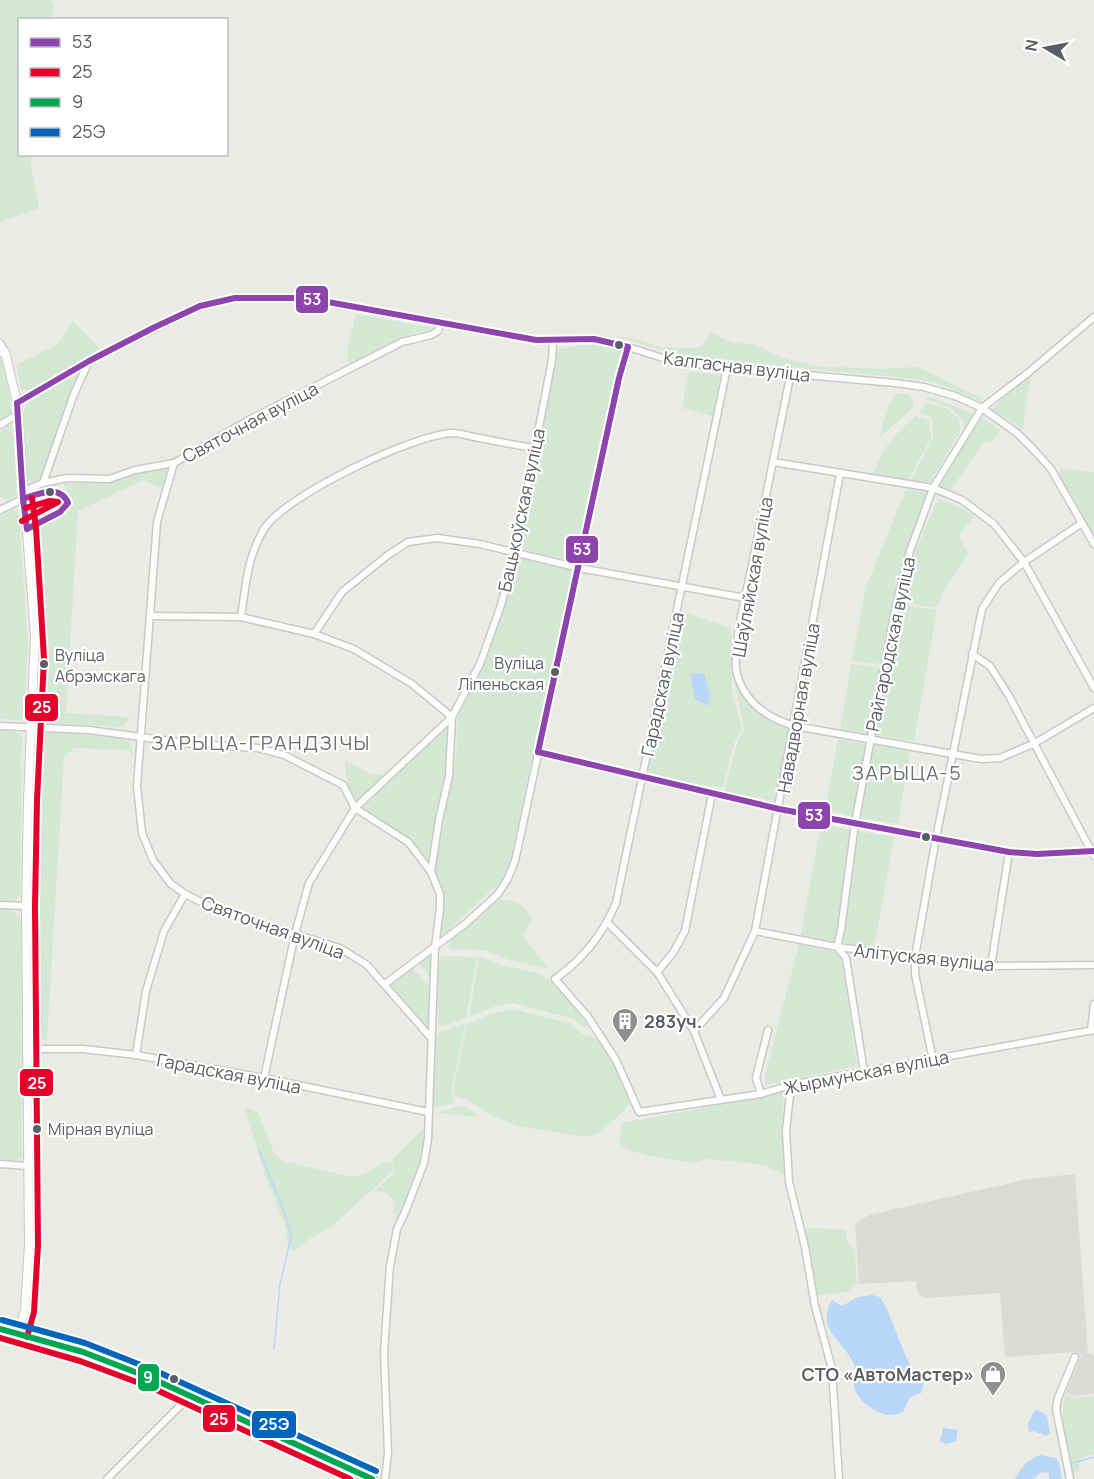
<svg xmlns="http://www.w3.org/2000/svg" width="1094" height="1479" viewBox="0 0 1094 1479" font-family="Manrope,sans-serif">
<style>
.industrial{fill:#dbdad6}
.green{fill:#d3e8d3}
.water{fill:#b8d7f8}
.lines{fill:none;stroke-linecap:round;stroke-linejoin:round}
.stream{stroke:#b8d7f8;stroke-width:1.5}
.minor-casing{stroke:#c8c9c8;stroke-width:9}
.tertiary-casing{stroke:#c8c9c8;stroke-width:10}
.primary-casing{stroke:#d3cdb3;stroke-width:12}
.minor{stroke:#fcfcfb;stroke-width:6}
.tertiary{stroke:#fcfcfb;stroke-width:8}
.primary{stroke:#f3f2e7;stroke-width:9}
.bus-1-casing{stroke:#fff;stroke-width:10}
.bus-2-casing{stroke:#fff;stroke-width:10}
.bus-3-casing{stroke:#fff;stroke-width:10}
.bus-4-casing{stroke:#fff;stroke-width:10}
.bus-1{stroke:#8e44ad;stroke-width:6}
.bus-2{stroke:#e4002b;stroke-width:6}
.bus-3{stroke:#00a651;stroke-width:6}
.bus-4{stroke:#0065bd;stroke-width:6}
.bus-dot{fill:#5b5e64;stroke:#fff;stroke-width:2}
.labels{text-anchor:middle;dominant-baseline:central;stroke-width:4.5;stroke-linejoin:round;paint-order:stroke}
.bus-label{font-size:16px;fill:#5b5e64;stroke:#fff;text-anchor:start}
.street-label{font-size:18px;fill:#5b5e64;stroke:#fff}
.poi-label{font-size:18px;font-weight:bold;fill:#5b5e64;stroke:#fff;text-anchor:start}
.neighbourhood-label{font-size:20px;letter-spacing:1.5px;fill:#6c7076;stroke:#fff}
.line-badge{stroke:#fff;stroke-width:2}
.badge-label{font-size:16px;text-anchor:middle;font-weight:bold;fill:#fff}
</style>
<rect width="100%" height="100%" fill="#ebebe6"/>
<polygon class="industrial" points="1075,1174 1088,1353 1094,1356 1094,1394 1075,1396 1066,1393 1082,1354 1074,1352 1005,1357 1000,1293 925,1298 918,1294 916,1281 859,1284 855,1224 869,1215 1028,1179"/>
<g class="green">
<polygon points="0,0 51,0 54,7 52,19 20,20 20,154 32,155 31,165 39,208 0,222"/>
<polygon points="356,314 434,328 402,337 349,364 347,351"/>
<polygon points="73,321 100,349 30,390 21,390 16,365 57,345"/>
<polygon points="711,333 733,343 754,344 783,358 815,366 879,369 918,367 984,399 980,401 936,383 915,379 770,365 726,363 677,356 616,336 640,340 659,347 698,348 703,345"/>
<polygon points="583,345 597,345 623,350 576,560 571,562 524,550 521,541 558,349"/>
<polygon points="0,358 4,362 12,412 0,420"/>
<polygon points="82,369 72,389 41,477 32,482 28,479 22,414 29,401"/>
<polygon points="689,371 720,375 713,416 682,408"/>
<polygon points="1032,374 1025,408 1023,430 999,413 991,411 1010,389"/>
<polygon points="896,394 908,394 913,400 913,408 879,438 889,403"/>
<path d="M927 396 955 406 976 415 965 430C960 408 945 406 926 400Z"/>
<polygon points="926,403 946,408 959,419 960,431 930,483 911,480 933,438 932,418 919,412"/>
<path d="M916 416 929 420 931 438 908 481 874 476C878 451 898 431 916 416Z"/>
<polygon points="980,416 1000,430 991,443 984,441 951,490 937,487"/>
<polygon points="11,423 13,426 17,493 8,501 0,496 0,432"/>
<path d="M165 468 168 473 161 488 143 480 78 511 66 713 130 717 124 727 44 723 37 718 42 649 39 631 33 534 36 527 70 510C74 498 67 493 63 483H102L139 472Z"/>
<polygon points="1060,468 1094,472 1094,535 1060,476"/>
<polygon points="906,489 928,492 905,554 881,664 852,661 866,587"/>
<path d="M57 497 63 503 61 508 33 520 31 508C38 500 47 498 57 497Z"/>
<path d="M938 498 973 514 974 517 958 536 968 553 942 594 938 607C923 607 915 607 904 595L915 552Z"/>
<polygon points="12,509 17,512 19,515 28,645 24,717 20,720 0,719 0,515"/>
<polygon points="519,556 569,569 572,575 509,865 498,884 444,935 439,933 442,893 435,869 456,757 458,713 484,662 517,558"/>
<polygon points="902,599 910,606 937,610 914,741 874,735"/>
<polygon points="683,612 731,628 732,694 742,727 734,744 723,787 700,785 646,772"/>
<polygon points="851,664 881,668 868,734 840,730"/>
<path d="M734 680C752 710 757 715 790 729L776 801 724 792 737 743 744 728Z"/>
<polygon points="448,725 447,771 436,809 430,859 427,861 406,837 360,810"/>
<path d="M0 730 21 733C27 745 16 758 22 772L20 896 15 901 0 900Z"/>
<path d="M39 732 120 737 130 743 134 756 128 750 75 748 64 757 47 1040 38 1039 35 1035C31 935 30 836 36 737Z"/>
<polygon points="838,739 866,744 853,816 825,810"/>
<polygon points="872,744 910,751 898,824 859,818"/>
<polygon points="345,760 370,774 385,775 355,804 347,786"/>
<polygon points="821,824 851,830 839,927 835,943 800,938"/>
<polygon points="858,831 894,837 874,948 841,942"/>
<path d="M501 899C515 901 526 905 532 919L523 936 549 969 509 960 485 950 448 949 451 940 493 902Z"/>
<polygon points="0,910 13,911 21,917 22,1157 16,1160 0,1159"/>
<polygon points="799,944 839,953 842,959 857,1066 766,1085 765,1075"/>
<polygon points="429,955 431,958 430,977 419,964"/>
<polygon points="442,956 477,957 466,1018 438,1027 437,965"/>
<polygon points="479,956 504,966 534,972 550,979 572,1003 588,1027 583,1027 574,1019 513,1003 499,1005 469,1017"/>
<polygon points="413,969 430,986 429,1026 423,1024 391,984"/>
<polygon points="512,1009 569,1023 582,1034 598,1038 613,1063 631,1100 621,1114 598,1134 584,1137 517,1126 488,1114 472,1102 455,1096 454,1086 467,1024 494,1013"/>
<polygon points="466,1023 452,1087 454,1103 433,1108 436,1040 439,1032"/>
<polygon points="783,1093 784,1175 765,1165 708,1159 692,1163 645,1155 622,1148 619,1145 622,1123"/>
<path d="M456 1107C467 1107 472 1109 480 1117L436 1113Z"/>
<polygon points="251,1108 258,1113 274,1153 283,1161 352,1177 366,1173 385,1162 392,1164 393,1171 330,1228 306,1241 294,1252 287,1242 286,1228 265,1176 245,1109"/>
<path d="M423 1129C425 1161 410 1192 397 1221L393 1210 395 1201 385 1192 375 1191 394 1172 392 1160Z"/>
<polygon points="805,1228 845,1229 849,1246 855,1250 857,1285 845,1292 817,1295 802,1231"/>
<path d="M1065 1394 1076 1398 1094 1396V1454L1080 1458 1079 1470 1074 1473C1066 1448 1059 1420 1065 1394Z"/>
</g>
<g class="water">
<polygon points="704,673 710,695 708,706 695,699 690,674"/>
<path d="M872 1295 880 1297 887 1309 906 1357 915 1373 924 1383 921 1393 910 1397 903 1412C899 1413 894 1415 889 1415 876 1414 858 1401 854 1387 852 1378 858 1369 852 1360 839 1338 816 1327 832 1300L842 1306 858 1297Z"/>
<polygon points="1038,1410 1047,1416 1050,1434 1043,1436 1042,1432 1040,1434 1034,1431 1029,1432 1028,1424 1034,1411"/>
<polygon points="943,1428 958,1430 956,1441 947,1444 940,1442"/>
<path d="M1040 1455 1056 1458 1059 1463 1062 1479H1049V1474L1046 1472 1040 1473 1033 1479H1015C1021 1468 1028 1459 1040 1455Z"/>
</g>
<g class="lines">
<g class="stream">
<polyline points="259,1150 287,1219 291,1237 280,1284 274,1349"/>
<polyline points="1073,1463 1094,1457"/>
</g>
<g class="minor-casing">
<g id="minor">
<polyline points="0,343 5,352 0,353"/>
<path d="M727 368 616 903C603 934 582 960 555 979L588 1017 616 1060 639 1112 761 1094 791 1085 1094 1030"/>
<path d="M791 372C778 437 765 501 752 565 747 591 731 650 737 674 745 703 767 718 795 726L981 759 1000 758 1035 743 1094 708"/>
<polyline points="17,403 89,361 200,306 235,298 306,298 536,340 594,339 628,347 669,360 727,368 895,383 924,387 955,396 982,408 1017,433 1033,449 1051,469 1094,544"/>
<polyline points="0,425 18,414"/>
<polyline points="773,462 933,488 962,500 994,524 1024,562 1094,688"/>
<polyline points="43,483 74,394 89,361"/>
<polyline points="0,510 23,499 31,488 43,483 67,478 109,479 135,470 174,463"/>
<polyline points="150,616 241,617 314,634 354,649 412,684 452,717 449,776 439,820 431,872 440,894 440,908 435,947 428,1138 424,1163 406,1210 397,1229 390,1266 384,1352 388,1453 385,1479"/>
<path d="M241 617C246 584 247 558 264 529 284 496 414 434 453 433 462 433 471 437 480 438 498 442 516 445 534 448"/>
<polyline points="314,634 342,592 388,555 408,542 437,538 480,544 579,568 745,598"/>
<polyline points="972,654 990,666 1009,696 1094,856"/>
<polyline points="0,726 89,730 193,744 258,748 284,755 343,785 355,808 408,842 431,872"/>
<polyline points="538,752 779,809 1009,852 1037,854 1094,851"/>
<polyline points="0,905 26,906"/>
<polyline points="608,923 657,972 694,1031 721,1100"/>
<polyline points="755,931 837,947 991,966 1094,965"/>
<polyline points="991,966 1009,852"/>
<polyline points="657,972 673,953 685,931 712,794"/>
<polyline points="385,984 465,924 498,894 508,878 515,861 619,378 628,347"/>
<polyline points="694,1031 724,998 755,931 840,474"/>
<polyline points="1091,1031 1094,1004"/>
<polyline points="432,1039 367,965 340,948 219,911 185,894 170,883 153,860 142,833 137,786 157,522 174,463 249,420 402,342 431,335 438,331 441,322"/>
<polyline points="28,1049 83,1049 136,1055 264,1078 428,1112"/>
<polyline points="136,1055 146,991 164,931 185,894"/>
<polyline points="933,1060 915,974 915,957 936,838 982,609 999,583 1024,562 1082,523"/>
<polyline points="864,1072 846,958 837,947 841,930 855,823 896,605 910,551 933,488 982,408 1029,372 1094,317"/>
<polyline points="264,1078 295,934 309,883 355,808 452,717 480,664 501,605 515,552 552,360 553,341"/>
<polyline points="791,1085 786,1131 789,1182 805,1247 815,1306 832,1369 839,1479"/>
<polyline points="761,1094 756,1078 768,1030"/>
<polyline points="0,1164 29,1166"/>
<polyline points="107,1479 190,1396"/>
<polyline points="1070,1479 1056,1409 1058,1398 1075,1357"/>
</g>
</g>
<g class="tertiary-casing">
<polyline id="tertiary" points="5,352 17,403 35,636 28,800 26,906 29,1245 25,1310 18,1334"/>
</g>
<g class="primary-casing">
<polyline id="primary" points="0,1329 83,1352 153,1379 372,1479"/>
</g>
<use href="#minor" class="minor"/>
<use href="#tertiary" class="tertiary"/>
<use href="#primary" class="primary"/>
<g class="bus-1-casing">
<g id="bus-1">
<polyline points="17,403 89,361 153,328 200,306 235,298 306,298 536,340 594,339 628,347"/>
<polyline points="17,403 23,499 27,529"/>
<path d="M23 499C38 494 60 484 68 503L60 512 27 529"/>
<polyline points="538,752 779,809 1009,852 1037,854 1094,851"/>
<polyline points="538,752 619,378 628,347"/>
</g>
</g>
<g class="bus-2-casing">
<g id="bus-2">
<polyline points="22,521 58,502 50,501 26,508"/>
<polyline points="27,1337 34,1312 38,1245 35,906 37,800 44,659 36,528 32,498"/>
<polyline points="0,1338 80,1361 150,1387 350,1479"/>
</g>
</g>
<g class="bus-3-casing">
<polyline id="bus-3" points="0,1329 83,1352 153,1379 372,1479"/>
</g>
<g class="bus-4-casing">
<polyline id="bus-4" points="2,1320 85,1343 156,1371 376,1471"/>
</g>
<use href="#bus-1" class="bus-1"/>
<use href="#bus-2" class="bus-2"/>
<use href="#bus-3" class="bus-3"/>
<use href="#bus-4" class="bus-4"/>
</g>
<defs>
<g id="building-pin" transform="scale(1.35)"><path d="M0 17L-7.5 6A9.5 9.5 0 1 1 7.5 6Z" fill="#8d8f92" stroke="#fff"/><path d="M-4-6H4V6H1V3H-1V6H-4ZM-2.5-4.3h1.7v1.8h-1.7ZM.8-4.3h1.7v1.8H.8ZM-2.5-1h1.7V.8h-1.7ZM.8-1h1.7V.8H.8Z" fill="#fff"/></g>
<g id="shop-pin" transform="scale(1.35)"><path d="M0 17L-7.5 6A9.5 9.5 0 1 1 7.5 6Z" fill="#8d8f92" stroke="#fff"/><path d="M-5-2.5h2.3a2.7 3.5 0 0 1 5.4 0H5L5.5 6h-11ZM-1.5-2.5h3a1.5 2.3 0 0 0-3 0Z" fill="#fff"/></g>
</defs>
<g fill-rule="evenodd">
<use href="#building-pin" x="625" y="1021"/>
<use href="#shop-pin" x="993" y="1374"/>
</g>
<g class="bus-dot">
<circle cx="619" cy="345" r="5"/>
<circle cx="50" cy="492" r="5"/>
<circle cx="44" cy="664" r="5"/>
<circle cx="555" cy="672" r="5"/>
<circle cx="926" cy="837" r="5"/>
<circle cx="37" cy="1129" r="5"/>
<circle cx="174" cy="1379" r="5"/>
</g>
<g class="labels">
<g class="bus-label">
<text x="55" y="655">Вуліца<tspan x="55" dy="21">Абрэмскага</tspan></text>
<text x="544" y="663" text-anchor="end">Вуліца<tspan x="544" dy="21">Ліпеньская</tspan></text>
<text x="48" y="1129">Мірная вуліца</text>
</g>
<g class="street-label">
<text transform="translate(737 366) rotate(7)">Калгасная вуліца</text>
<text transform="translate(250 422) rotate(-28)">Святочная вуліца</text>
<text transform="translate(521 510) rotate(-78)">Бацькоўская вуліца</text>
<text transform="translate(752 577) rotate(-80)">Шаўляйская вуліца</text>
<text transform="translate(890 644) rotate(-78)">Райгародская вуліца</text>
<text transform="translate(662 684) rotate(-78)">Гарадская вуліца</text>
<text transform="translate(798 708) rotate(-80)">Навадворная вуліца</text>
<text transform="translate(273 927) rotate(20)">Святочная вуліца</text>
<text transform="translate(924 957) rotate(6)">Алітуская вуліца</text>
<text transform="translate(866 1072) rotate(-11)">Жырмунская вуліца</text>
<text transform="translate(229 1073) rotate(11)">Гарадская вуліца</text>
</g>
<g class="poi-label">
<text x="644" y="1021">283уч.</text>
<text x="974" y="1374" text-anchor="end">СТО «АвтоМастер»</text>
</g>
<g class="neighbourhood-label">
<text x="261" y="742">ЗАРЫЦА-ГРАНДЗІЧЫ</text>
<text x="907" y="772">ЗАРЫЦА-5</text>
</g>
</g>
<g class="line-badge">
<rect x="295" y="285" width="34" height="29" rx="6" fill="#8e44ad"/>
<rect x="565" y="535" width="34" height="29" rx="6" fill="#8e44ad"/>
<rect x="24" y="693" width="35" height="29" rx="6" fill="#e4002b"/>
<rect x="797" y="801" width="34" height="29" rx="6" fill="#8e44ad"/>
<rect x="19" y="1068" width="35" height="29" rx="6" fill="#e4002b"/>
<rect x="137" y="1363" width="23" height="29" rx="6" fill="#00a651"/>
<rect x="202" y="1404" width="34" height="29" rx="6" fill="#e4002b"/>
<rect x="251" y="1410" width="46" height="29" rx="6" fill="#0065bd"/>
</g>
<g class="badge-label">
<text x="312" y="305">53</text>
<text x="582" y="555">53</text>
<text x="42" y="713">25</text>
<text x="814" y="821">53</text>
<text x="37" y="1089">25</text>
<text x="148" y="1383">9</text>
<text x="219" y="1425">25</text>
<text x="274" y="1430">25Э</text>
</g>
<rect x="18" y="18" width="210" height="138" fill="#ffffff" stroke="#bdbfc1" stroke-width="1.5"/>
<rect x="30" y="38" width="30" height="9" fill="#8e44ad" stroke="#bdbfc1" stroke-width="1.5"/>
<text x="72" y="48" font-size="18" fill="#5b5e64">53</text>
<rect x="30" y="68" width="30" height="9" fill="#e4002b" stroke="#bdbfc1" stroke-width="1.5"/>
<text x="72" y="78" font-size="18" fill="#5b5e64">25</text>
<rect x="30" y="98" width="30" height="9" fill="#00a651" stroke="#bdbfc1" stroke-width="1.5"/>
<text x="72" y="108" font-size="18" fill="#5b5e64">9</text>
<rect x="30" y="128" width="30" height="9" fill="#0065bd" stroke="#bdbfc1" stroke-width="1.5"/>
<text x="72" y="138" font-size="18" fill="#5b5e64">25Э</text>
<g transform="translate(1046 48) rotate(280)" stroke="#ffffff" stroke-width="4.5" paint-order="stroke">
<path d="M0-4.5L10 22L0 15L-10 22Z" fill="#5b5e64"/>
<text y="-9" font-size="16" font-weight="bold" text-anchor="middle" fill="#5b5e64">N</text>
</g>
</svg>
